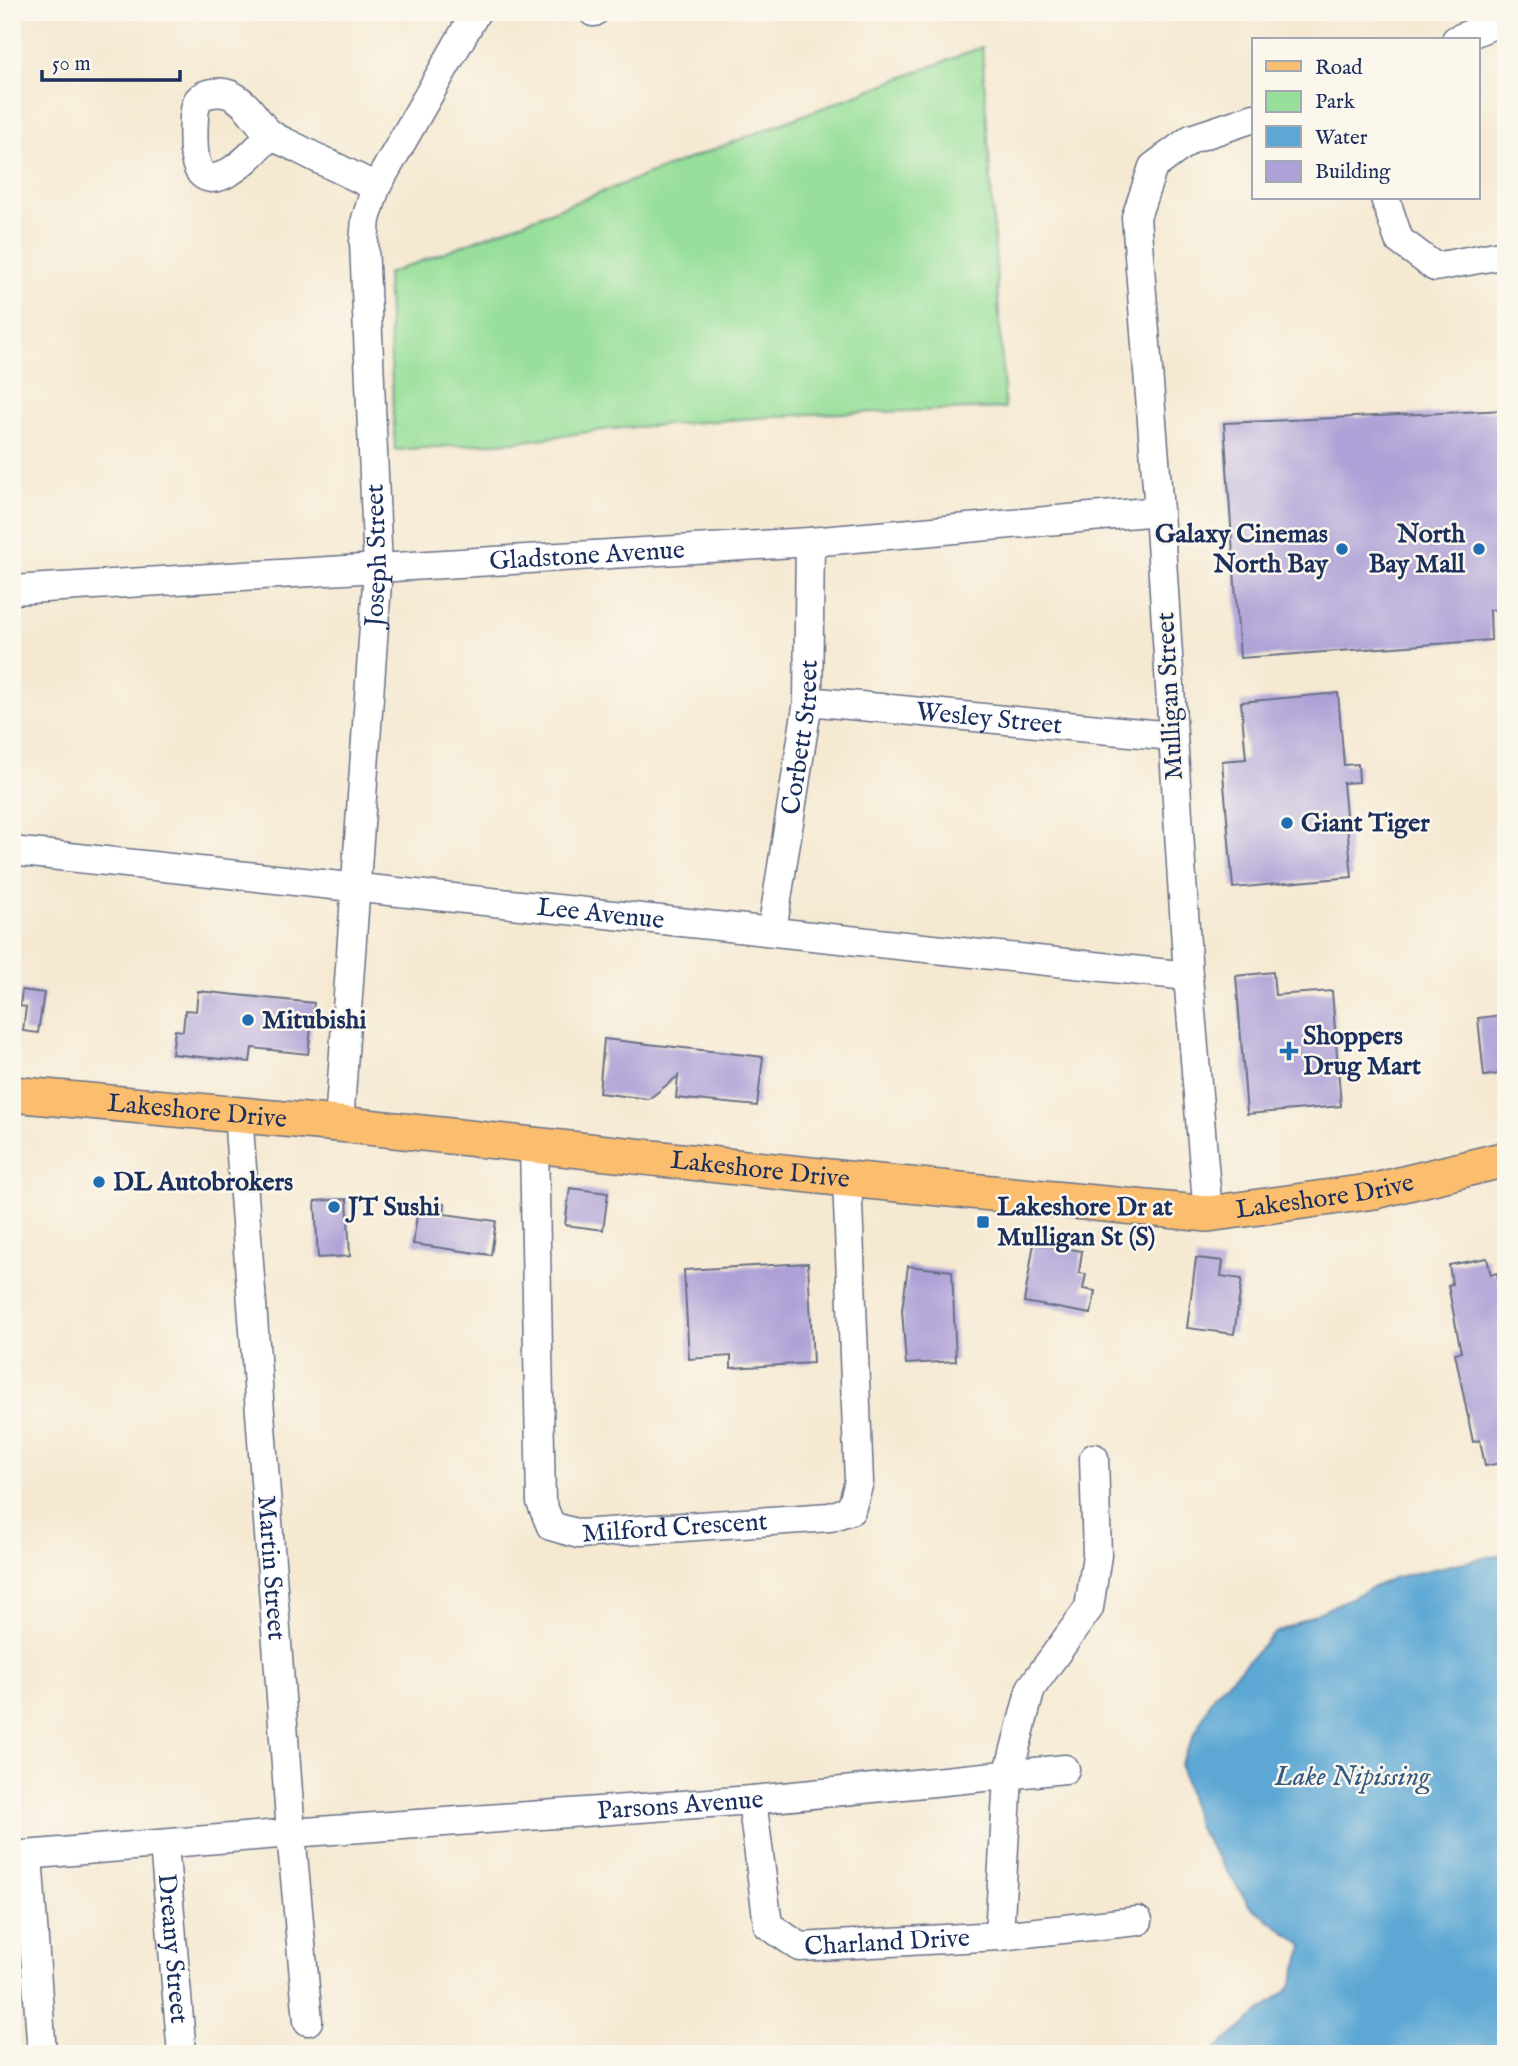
<svg xmlns="http://www.w3.org/2000/svg" width="1518" height="2066" viewBox="0 0 1518 2066" font-family="'IM FELL English',serif">
<style>
.green{fill:#97df9a;stroke:#59877c;stroke-width:2}
.water{fill:#5ca7d4;stroke:#3c6b99;stroke-width:2}
.building{fill:#aea1d7}
.lines{fill:none;stroke-linecap:round;stroke-linejoin:round}
.minor-casing{stroke:#677087;stroke-width:31}
.major-casing{stroke:#677087;stroke-width:38}
.minor{stroke:#fff;stroke-width:28}
.major{stroke:#fbbe6e;stroke-width:35}
.poi-dot{fill:#1f6fb2;stroke:#fbf7ec;stroke-width:2.5}
.labels{text-anchor:middle;dominant-baseline:central;stroke-width:5;stroke-linejoin:round;paint-order:stroke}
.poi-label{font-size:26px;font-weight:bold;fill:#1b2f5e;stroke:#fbf7ec;text-anchor:start}
.street-label{font-size:26px;fill:#1b2f5e;stroke:#fbf7ec}
.water-label{font-size:28px;font-style:italic;fill:#325987;stroke:#fbf7ec}
</style>
<rect width="100%" height="100%" fill="#fbf7ec"/>
<filter id="ink" filterUnits="userSpaceOnUse"><feTurbulence type="fractalNoise" baseFrequency=".0143" numOctaves="2"/><feDisplacementMap in="SourceGraphic" scale="14" xChannelSelector="R" yChannelSelector="G"/><feConvolveMatrix kernelMatrix="1 2 1 2 8 2 1 2 1" color-interpolation-filters="sRGB"/></filter>
<filter id="wash" filterUnits="userSpaceOnUse"><feTurbulence type="fractalNoise" baseFrequency=".00686" numOctaves="4" result="noise"/><feDisplacementMap in="SourceGraphic" scale="28" xChannelSelector="R" yChannelSelector="G"/><feGaussianBlur stdDeviation="1.57" result="paint"/><feColorMatrix in="noise" values="0 0 0 0 0 0 0 0 0 0 0 0 0 0 0 0 0 1.4 0 .05"/><feComposite in="paint" operator="in"/></filter>
<g filter="url(#wash)">
<rect width="100%" height="100%" fill="#f5e9d2"/>
<polygon class="green" points="982,47 1005,408 811,414 610,429 524,441 395,450 387,274"/>
<polygon class="water" points="1506,1553 1506,2054 1210,2054 1291,1986 1304,1946 1250,1906 1198,1828 1180,1765 1213,1696 1275,1633 1393,1578"/>
<g id="blocks">
<g class="building">
<polygon points="1506,410 1506,609 1490,610 1491,640 1240,658 1224,423"/>
<polygon points="1338,693 1344,765 1358,764 1359,782 1343,783 1352,877 1233,888 1222,761 1246,759 1241,702"/>
<polygon points="1273,972 1275,995 1332,991 1341,1106 1247,1114 1236,976"/>
<polygon points="22,990 44,993 38,1033 23,1031 26,1007 20,1006"/>
<polygon points="198,991 314,1003 308,1054 252,1048 250,1062 172,1054 175,1030 183,1031 185,1010 196,1011"/>
<polygon points="1501,1015 1502,1023 1506,1023 1506,1073 1484,1076 1478,1018"/>
<polygon points="604,1039 763,1057 757,1106 676,1098 678,1076 649,1099 599,1093"/>
<polygon points="570,1188 608,1193 603,1230 565,1225"/>
<polygon points="347,1199 350,1256 318,1258 315,1201"/>
<polygon points="419,1200 445,1204 444,1214 496,1221 491,1255 413,1244"/>
<polygon points="1034,1243 1082,1251 1079,1273 1086,1274 1083,1289 1095,1291 1091,1314 1024,1302"/>
<polygon points="1196,1258 1223,1261 1221,1276 1242,1279 1234,1334 1187,1328"/>
<polygon points="1487,1258 1491,1275 1497,1273 1506,1317 1506,1462 1485,1466 1480,1440 1473,1442 1455,1353 1461,1352 1448,1285 1452,1284 1449,1265"/>
<polygon points="808,1263 813,1363 731,1368 731,1356 689,1359 684,1270"/>
<polygon points="908,1266 952,1271 956,1361 906,1364 902,1310"/>
</g>
</g>
</g>
<g filter="url(#ink)">
<use href="#blocks" fill-opacity="0" stroke="#677087" stroke-width="2"/>
<g class="lines">
<g class="minor-casing">
<g id="minor">
<polyline points="593,12 594,12"/>
<polyline points="1456,40 1506,19"/>
<path d="M270 134C258 150 204 208 195 158 193 148 192 107 198 100 206 91 223 91 233 96 250 105 257 123 270 134 278 140 290 144 299 149 324 162 350 174 376 187"/>
<polyline points="1385,198 1399,240 1435,267 1506,254"/>
<path id="s1" d="M12 590 810 542 1159 511"/>
<path id="s2" d="M808 701 1172 736"/>
<path id="s3" d="M12 851 1188 976"/>
<path id="s4" d="M772 931 808 701 810 542"/>
<path id="s5" d="M238 1114 291 1833 308 2021"/>
<path id="s6" d="M339 1124 378 569 364 242 366 219 376 187 476 12"/>
<path id="s7" d="M534 1144 541 1502 551 1526 579 1534 830 1517 851 1510 859 1482 847 1179"/>
<polyline points="1208,1214 1188,976 1159,511 1136,217 1153,167 1191,139 1254,118"/>
<path id="s8" d="M752 1800 768 1925 800 1947 999 1936 1138 1921"/>
<path id="s9" d="M164 1844 182 2054"/>
<polyline points="28,1855 42,2054"/>
<path id="s10" d="M12 1856 291 1833 752 1800 1065 1769"/>
<polyline points="999,1936 1008,1776 1031,1688 1089,1608 1097,1555 1094,1458"/>
</g>
</g>
<g class="major-casing">
<g id="major">
<path id="s11" d="M12 1094 339 1124 847 1179 1208 1214 1375 1191 1506 1159"/>
</g>
</g>
<use href="#minor" class="minor"/>
<use href="#major" class="major"/>
</g>
</g>
<g class="poi-dot">
<circle cx="1342" cy="549" r="7"/>
<circle cx="1479" cy="549" r="7"/>
<circle cx="1287" cy="823" r="7"/>
<circle cx="248" cy="1020" r="7"/>
<path d="M1285.5 1040.5h7v7h7v7h-7v7h-7v-7h-7v-7h7z"/>
<circle cx="99" cy="1182" r="7"/>
<circle cx="334" cy="1207" r="7"/>
<rect x="976" y="1215" width="14" height="14" rx="3.5"/>
</g>
<g class="labels">
<g class="poi-label">
<text x="1328" y="534" text-anchor="end">Galaxy Cinemas<tspan x="1328" dy="30">North Bay</tspan></text>
<text x="1465" y="534" text-anchor="end">North<tspan x="1465" dy="30">Bay Mall</tspan></text>
<text x="1301" y="823">Giant Tiger</text>
<text x="262" y="1020">Mitubishi</text>
<text x="1303" y="1036">Shoppers<tspan x="1303" dy="30">Drug Mart</tspan></text>
<text x="113" y="1182">DL Autobrokers</text>
<text x="348" y="1207">JT Sushi</text>
<text x="997" y="1207">Lakeshore Dr at<tspan x="997" dy="30">Mulligan St (S)</tspan></text>
</g>
<g class="street-label">
<text stroke="none"><textPath href="#s6" startOffset="570">Joseph Street</textPath></text>
<text stroke="none"><textPath href="#s1" startOffset="576">Gladstone Avenue</textPath></text>
<text transform="translate(1170 696) rotate(-93)">Mulligan Street</text>
<text stroke="none"><textPath href="#s2" startOffset="182">Wesley Street</textPath></text>
<text stroke="none"><textPath href="#s4" startOffset="196">Corbett Street</textPath></text>
<text stroke="none"><textPath href="#s3" startOffset="592">Lee Avenue</textPath></text>
<text stroke="none"><textPath href="#s11" startOffset="186">Lakeshore Drive</textPath></text>
<text stroke="none"><textPath href="#s11" startOffset="752">Lakeshore Drive</textPath></text>
<text stroke="none"><textPath href="#s11" startOffset="1320">Lakeshore Drive</textPath></text>
<text stroke="none"><textPath href="#s7" startOffset="509">Milford Crescent</textPath></text>
<text stroke="none"><textPath href="#s5" startOffset="455">Martin Street</textPath></text>
<text stroke="none"><textPath href="#s10" startOffset="670">Parsons Avenue</textPath></text>
<text stroke="none"><textPath href="#s8" startOffset="252">Charland Drive</textPath></text>
<text stroke="none"><textPath href="#s9" startOffset="105">Dreany Street</textPath></text>
</g>
<g class="water-label">
<text x="1352" y="1777">Lake Nipissing</text>
</g>
</g>
<rect width="1518" height="2066" fill="none" stroke="#fbf7ec" stroke-width="42"/>
<rect x="1252" y="38" width="228" height="161" fill="#fbf7ec" stroke="#a1a7b3" stroke-width="2"/>
<rect x="1266" y="61" width="35" height="10" fill="#fbbe6e" stroke="#a1a7b3" stroke-width="2"/>
<text x="1315" y="74" font-size="21" fill="#1b2f5e">Road</text>
<rect x="1266" y="91" width="35" height="21" fill="#97df9a" stroke="#a1a7b3" stroke-width="2"/>
<text x="1315" y="108" font-size="21" fill="#1b2f5e">Park</text>
<rect x="1266" y="126" width="35" height="21" fill="#5ca7d4" stroke="#a1a7b3" stroke-width="2"/>
<text x="1315" y="144" font-size="21" fill="#1b2f5e">Water</text>
<rect x="1266" y="161" width="35" height="21" fill="#aea1d7" stroke="#a1a7b3" stroke-width="2"/>
<text x="1315" y="178" font-size="21" fill="#1b2f5e">Building</text>
<path d="M42 70v10h138v-10" fill="none" stroke="#1b2f5e" stroke-width="3.5"/>
<text x="52" y="70" font-size="21" fill="#1b2f5e" stroke="#fbf7ec" stroke-width="5" paint-order="stroke">50 m</text>
</svg>
